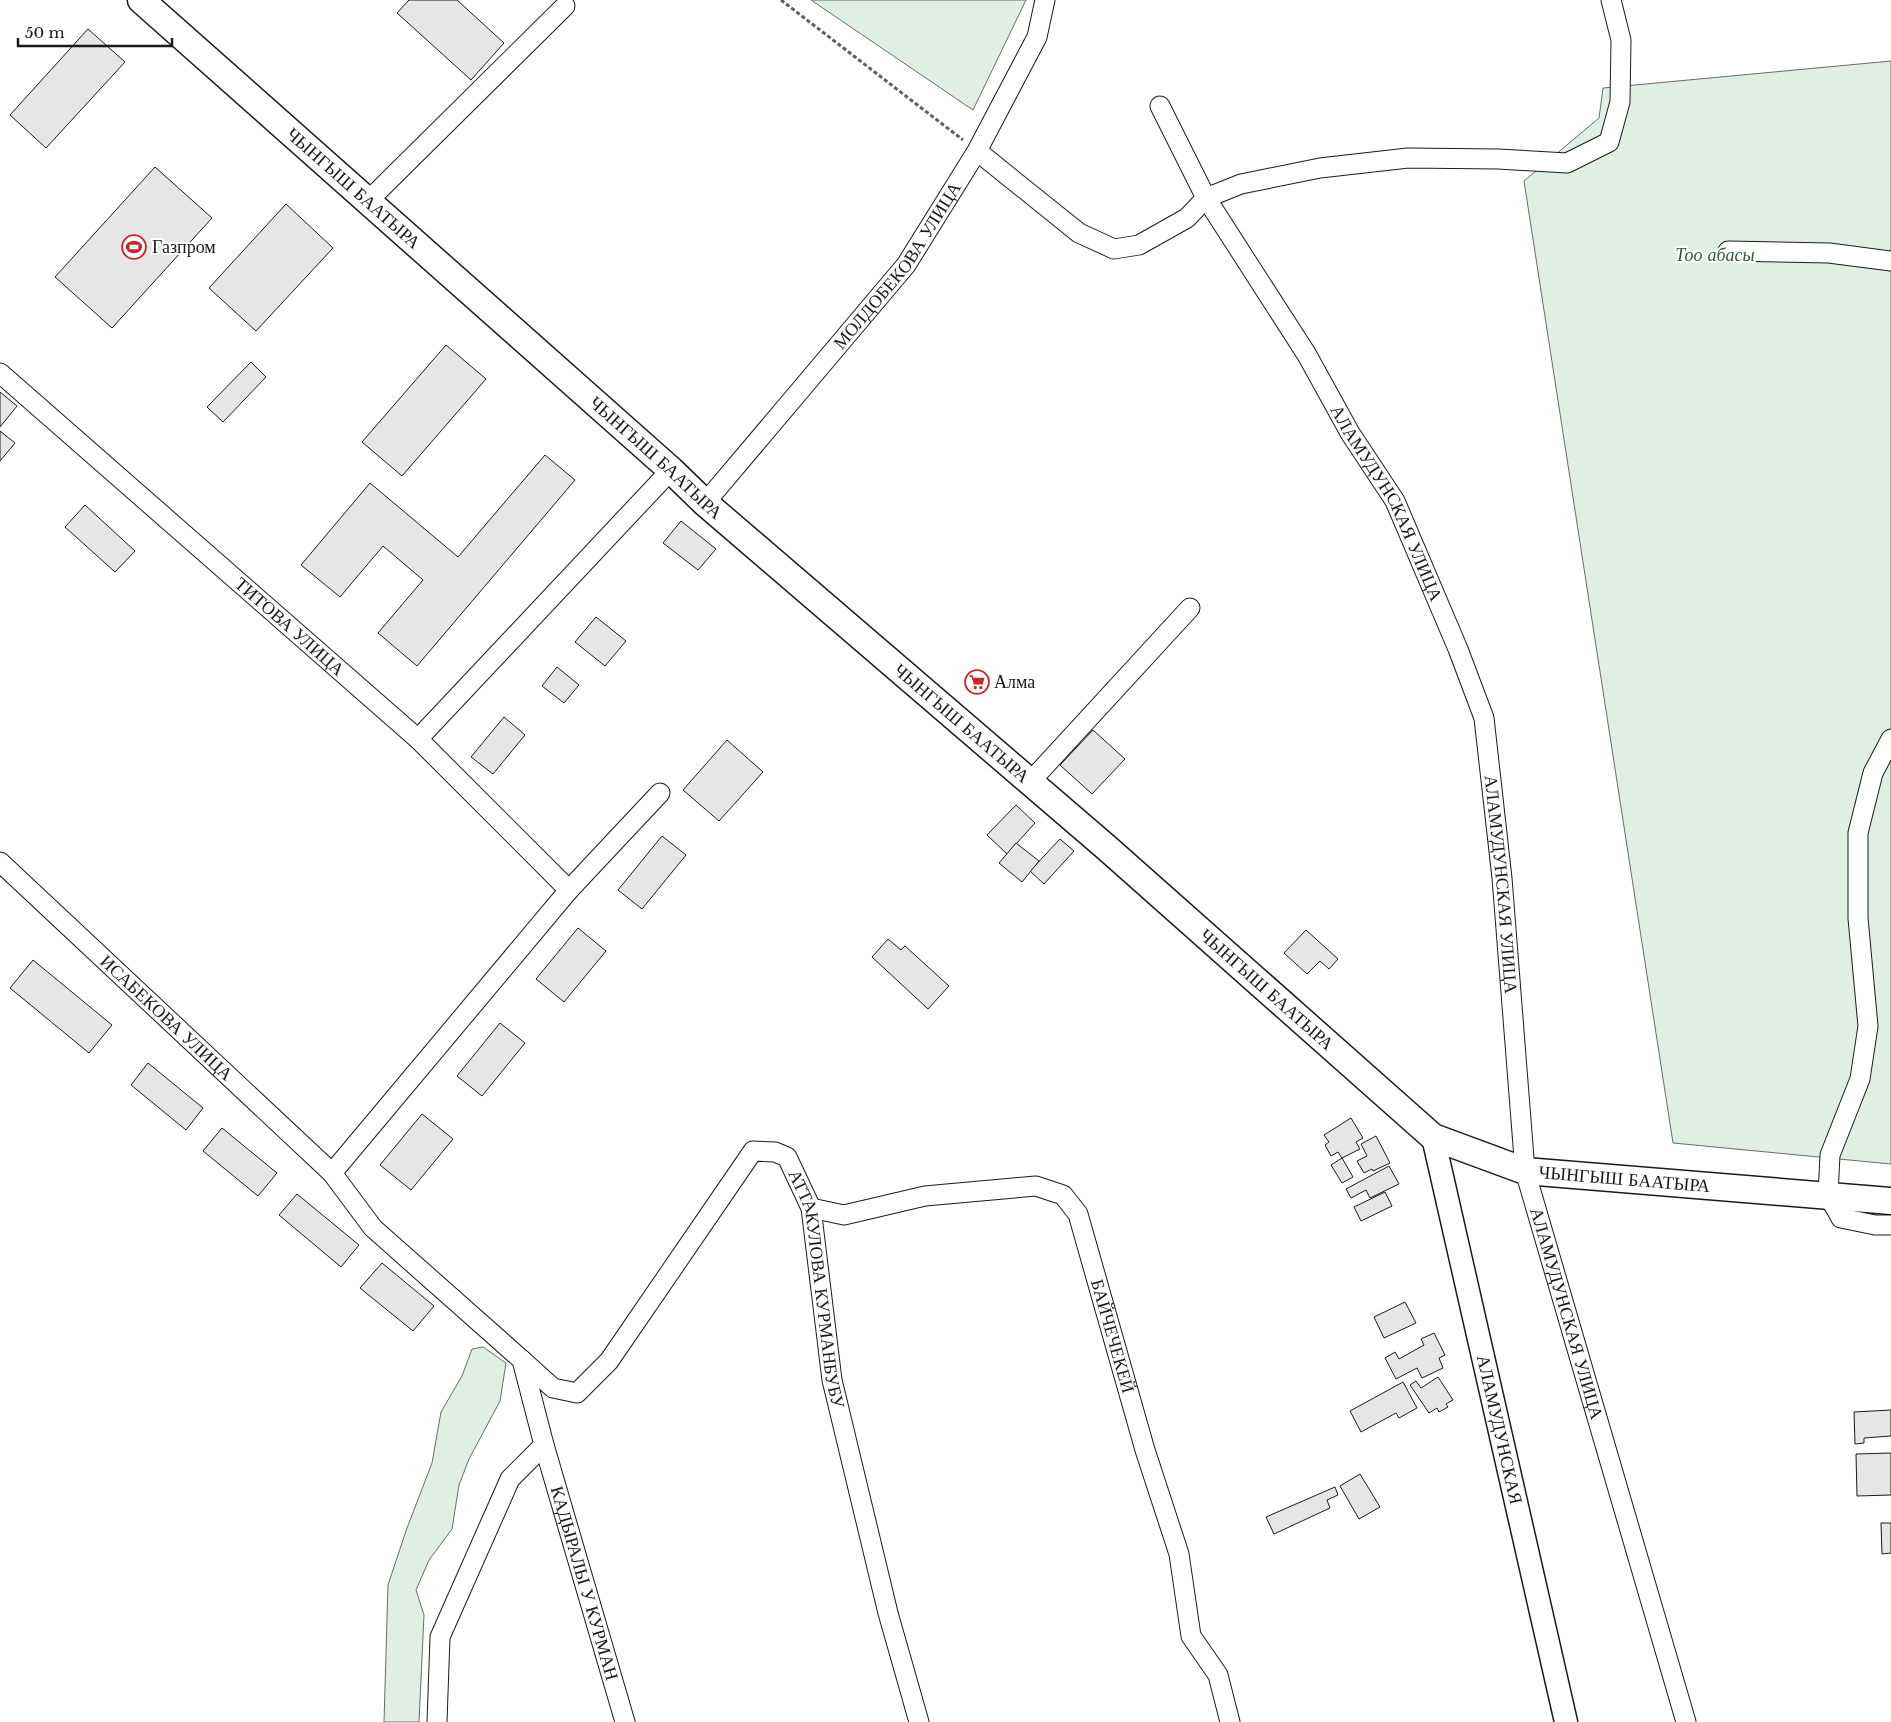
<svg xmlns="http://www.w3.org/2000/svg" width="1891" height="1722" viewBox="0 0 1891 1722" font-family="'Libre Baskerville',serif">
<style>
.green{fill:#e0efe3;stroke:#6a6a6a}
.building{fill:#e6e6e6;stroke:#1a1a1a}
.lines{fill:none;stroke-linecap:round;stroke-linejoin:round}
.minor-casing{stroke:#1a1a1a;stroke-width:21}
.tertiary-casing{stroke:#1a1a1a;stroke-width:25}
.secondary-casing{stroke:#1a1a1a;stroke-width:29}
.path{stroke:#5f5f5f;stroke-width:3;stroke-dasharray:4 2.5;stroke-linecap:butt}
.minor{stroke:#fff;stroke-width:19}
.tertiary{stroke:#fff;stroke-width:22}
.secondary{stroke:#fff;stroke-width:26}
.labels{text-anchor:middle;dominant-baseline:central;stroke-width:4;stroke-linejoin:round;paint-order:stroke}
.street-label{font-size:18px;fill:#1a1a1a;stroke:#fff}
.poi-label{font-size:18px;fill:#1a1a1a;stroke:#fff;text-anchor:start}
.park-label{font-size:18px;font-style:italic;fill:#2b5a34;stroke:#fff}
</style>
<rect width="100%" height="100%" fill="#fff"/>
<g class="green">
<polygon points="811,0 1026,0 973,110"/>
<polygon points="1891,61 1891,1164 1673,1143 1524,181 1599,118 1603,88"/>
<polygon points="483,1347 506,1363 500,1401 469,1459 459,1485 452,1529 429,1560 416,1590 424,1615 419,1722 384,1722 388,1585 407,1528 432,1463 441,1412 462,1376 472,1349"/>
</g>
<g class="building">
<polygon points="409,0 457,0 504,43 471,80 397,13"/>
<polygon points="88,29 125,62 46,148 10,115"/>
<polygon points="155,167 212,218 112,328 55,277"/>
<polygon points="286,204 333,248 256,331 209,288"/>
<polygon points="446,345 486,379 402,476 362,442"/>
<polygon points="251,362 266,377 223,422 207,407"/>
<polygon points="0,392 17,406 0,427"/>
<polygon points="0,431 15,443 0,461"/>
<polygon points="545,455 575,480 417,666 378,633 423,580 383,546 340,597 301,565 370,483 458,557"/>
<polygon points="85,505 135,551 115,572 65,527"/>
<polygon points="681,521 716,549 698,570 663,543"/>
<polygon points="596,617 626,641 605,666 575,642"/>
<polygon points="557,667 579,685 564,703 542,686"/>
<polygon points="504,717 525,735 493,774 471,757"/>
<polygon points="1093,730 1125,759 1092,794 1060,765"/>
<polygon points="727,740 763,772 719,821 683,790"/>
<polygon points="1016,805 1035,823 1007,854 987,835"/>
<polygon points="662,836 686,855 642,909 618,890"/>
<polygon points="1060,839 1074,851 1044,884 1030,871"/>
<polygon points="1016,843 1039,861 1022,882 999,863"/>
<polygon points="578,928 606,951 564,1002 536,979"/>
<polygon points="1306,930 1338,959 1329,969 1320,961 1307,974 1284,953"/>
<polygon points="888,939 901,950 905,946 949,986 928,1009 872,957"/>
<polygon points="33,960 112,1025 89,1053 10,988"/>
<polygon points="500,1023 525,1043 482,1096 457,1076"/>
<polygon points="148,1063 203,1108 186,1130 131,1085"/>
<polygon points="422,1114 453,1139 411,1190 380,1165"/>
<polygon points="1351,1118 1363,1138 1356,1142 1360,1149 1342,1158 1338,1152 1331,1156 1325,1145 1329,1142 1324,1135"/>
<polygon points="222,1128 277,1173 258,1196 203,1151"/>
<polygon points="1376,1136 1390,1163 1373,1171 1372,1169 1364,1173 1357,1161 1367,1156 1361,1144"/>
<polygon points="1342,1158 1353,1177 1342,1183 1331,1165"/>
<polygon points="1389,1166 1399,1184 1370,1198 1366,1190 1351,1198 1346,1189"/>
<polygon points="1385,1192 1392,1206 1361,1221 1354,1207"/>
<polygon points="297,1194 359,1245 341,1267 279,1215"/>
<polygon points="382,1263 434,1306 413,1331 360,1288"/>
<polygon points="1405,1302 1416,1323 1384,1338 1374,1317"/>
<polygon points="1434,1333 1445,1355 1439,1358 1443,1368 1422,1378 1417,1368 1396,1379 1385,1358 1395,1352 1399,1359 1424,1345 1421,1339"/>
<polygon points="1438,1377 1453,1400 1446,1404 1448,1407 1439,1412 1437,1408 1429,1413 1410,1385 1416,1381 1421,1388"/>
<polygon points="1403,1382 1417,1408 1399,1418 1396,1413 1361,1432 1350,1411"/>
<polygon points="1891,1410 1891,1436 1864,1438 1864,1443 1855,1444 1854,1412"/>
<polygon points="1891,1453 1891,1495 1857,1496 1856,1454"/>
<polygon points="1360,1474 1380,1507 1359,1519 1340,1486"/>
<polygon points="1335,1487 1338,1495 1327,1500 1330,1508 1274,1534 1266,1517"/>
<polygon points="1881,1523 1891,1523 1891,1553 1882,1554"/>
</g>
<g class="lines">
<g class="minor-casing">
<g id="minor">
<path id="s1" d="M1160 106 1206 198 1307 355 1350 433 1395 501 1458 649 1484 718 1502 878 1525 1171 1686 1722"/>
<polyline points="977,151 1079,233 1114,249 1139,245 1187,218 1206,198 1241,184 1320,168 1408,158 1498,159 1567,163 1609,142 1620,102 1621,40 1611,0"/>
<polyline points="368,201 565,6"/>
<polyline points="1728,251 1829,253 1891,261"/>
<path id="s2" d="M0 373 418 739 569 890"/>
<path id="s3" d="M705 503 906 265 977 151 1037 37 1045 0"/>
<polyline points="418,739 671,470"/>
<polyline points="1891,739 1873,773 1858,833 1858,918 1868,1026 1860,1079 1830,1155 1828,1195 1841,1218 1875,1225 1891,1225"/>
<polyline points="1030,782 1190,608"/>
<path id="s4" d="M0 862 332 1173 373 1228 522 1360 544 1445 510 1479 440 1637 437 1722"/>
<polyline points="332,1173 569,890 660,793"/>
<path id="s5" d="M811 1208 844 1215 925 1196 1036 1186 1063 1195 1078 1214 1145 1450 1179 1554 1191 1636 1218 1675 1230 1722"/>
<path id="s6" d="M522 1360 553 1388 577 1393 609 1361 753 1151 775 1152 787 1157 811 1208 832 1380 888 1613 919 1722"/>
<path id="s7" d="M544 1445 625 1722"/>
</g>
</g>
<g class="tertiary-casing">
<g id="tertiary">
<path id="s8" d="M1433 1137 1566 1722"/>
</g>
</g>
<g class="secondary-casing">
<g id="secondary">
<path id="s9" d="M141 0 671 470 705 503 1107 848 1433 1137 1525 1171 1891 1201"/>
</g>
</g>
<polyline class="path" points="781,0 963,140"/>
<use href="#minor" class="minor"/>
<use href="#tertiary" class="tertiary"/>
<use href="#secondary" class="secondary"/>
</g>
<defs>
<g id="stadium-ring" transform="scale(1.25)"><circle r="9.5" fill="#fff" stroke="#c62828" stroke-width="1.5"/><path d="M0-5a6.5 5 0 1 0 0 10a6.5 5 0 1 0 0-10ZM-3.5-1.8h7v3.6h-7Z" fill="#c62828"/></g>
<g id="supermarket-ring" transform="scale(1.25)"><circle r="9.5" fill="#fff" stroke="#c62828" stroke-width="1.5"/><path d="M-6-5.5h2.5l.6 2H6L4.5 2H-2.5L-4.4-4H-6ZM-1.5 3.2a1.3 1.3 0 1 0 .1 0ZM3 3.2a1.3 1.3 0 1 0 .1 0Z" fill="#c62828"/></g>
</defs>
<g fill-rule="evenodd">
<use href="#stadium-ring" x="134" y="247"/>
<use href="#supermarket-ring" x="977" y="682"/>
</g>
<g class="labels">
<g class="street-label">
<text stroke="none"><textPath href="#s9" startOffset="284">ЧЫНГЫШ БААТЫРА</textPath></text>
<text stroke="none"><textPath href="#s3" startOffset="306">МОЛДОБЕКОВА УЛИЦА</textPath></text>
<text stroke="none"><textPath href="#s9" startOffset="689">ЧЫНГЫШ БААТЫРА</textPath></text>
<text stroke="none"><textPath href="#s1" startOffset="458">АЛАМУДУНСКАЯ УЛИЦА</textPath></text>
<text stroke="none"><textPath href="#s2" startOffset="385">ТИТОВА УЛИЦА</textPath></text>
<text stroke="none"><textPath href="#s9" startOffset="1094">ЧЫНГЫШ БААТЫРА</textPath></text>
<text stroke="none"><textPath href="#s1" startOffset="862">АЛАМУДУНСКАЯ УЛИЦА</textPath></text>
<text stroke="none"><textPath href="#s9" startOffset="1499">ЧЫНГЫШ БААТЫРА</textPath></text>
<text stroke="none"><textPath href="#s4" startOffset="228">ИСАБЕКОВА УЛИЦА</textPath></text>
<text stroke="none"><textPath href="#s9" startOffset="1919">ЧЫНГЫШ БААТЫРА</textPath></text>
<text stroke="none"><textPath href="#s6" startOffset="538">АТТАКУЛОВА КУРМАНБУБУ</textPath></text>
<text stroke="none"><textPath href="#s1" startOffset="1298">АЛАМУДУНСКАЯ УЛИЦА</textPath></text>
<text stroke="none"><textPath href="#s5" startOffset="408">БАЙЧЕЧЕКЕЙ</textPath></text>
<text stroke="none"><textPath href="#s8" startOffset="300">АЛАМУДУНСКАЯ</textPath></text>
<text stroke="none"><textPath href="#s7" startOffset="144">КАДЫРАЛЫ У КУРМАН</textPath></text>
</g>
<g class="poi-label">
<text x="152" y="247">Газпром</text>
<text x="994" y="682">Алма</text>
</g>
<g class="park-label">
<text x="1715" y="255">Тоо абасы</text>
</g>
</g>
<path d="M18 38v8h154v-8" fill="none" stroke="#1a1a1a" stroke-width="2.5"/>
<text x="25" y="38" font-size="15" fill="#1a1a1a" stroke="#ffffff" stroke-width="4" paint-order="stroke">50 m</text>
</svg>
